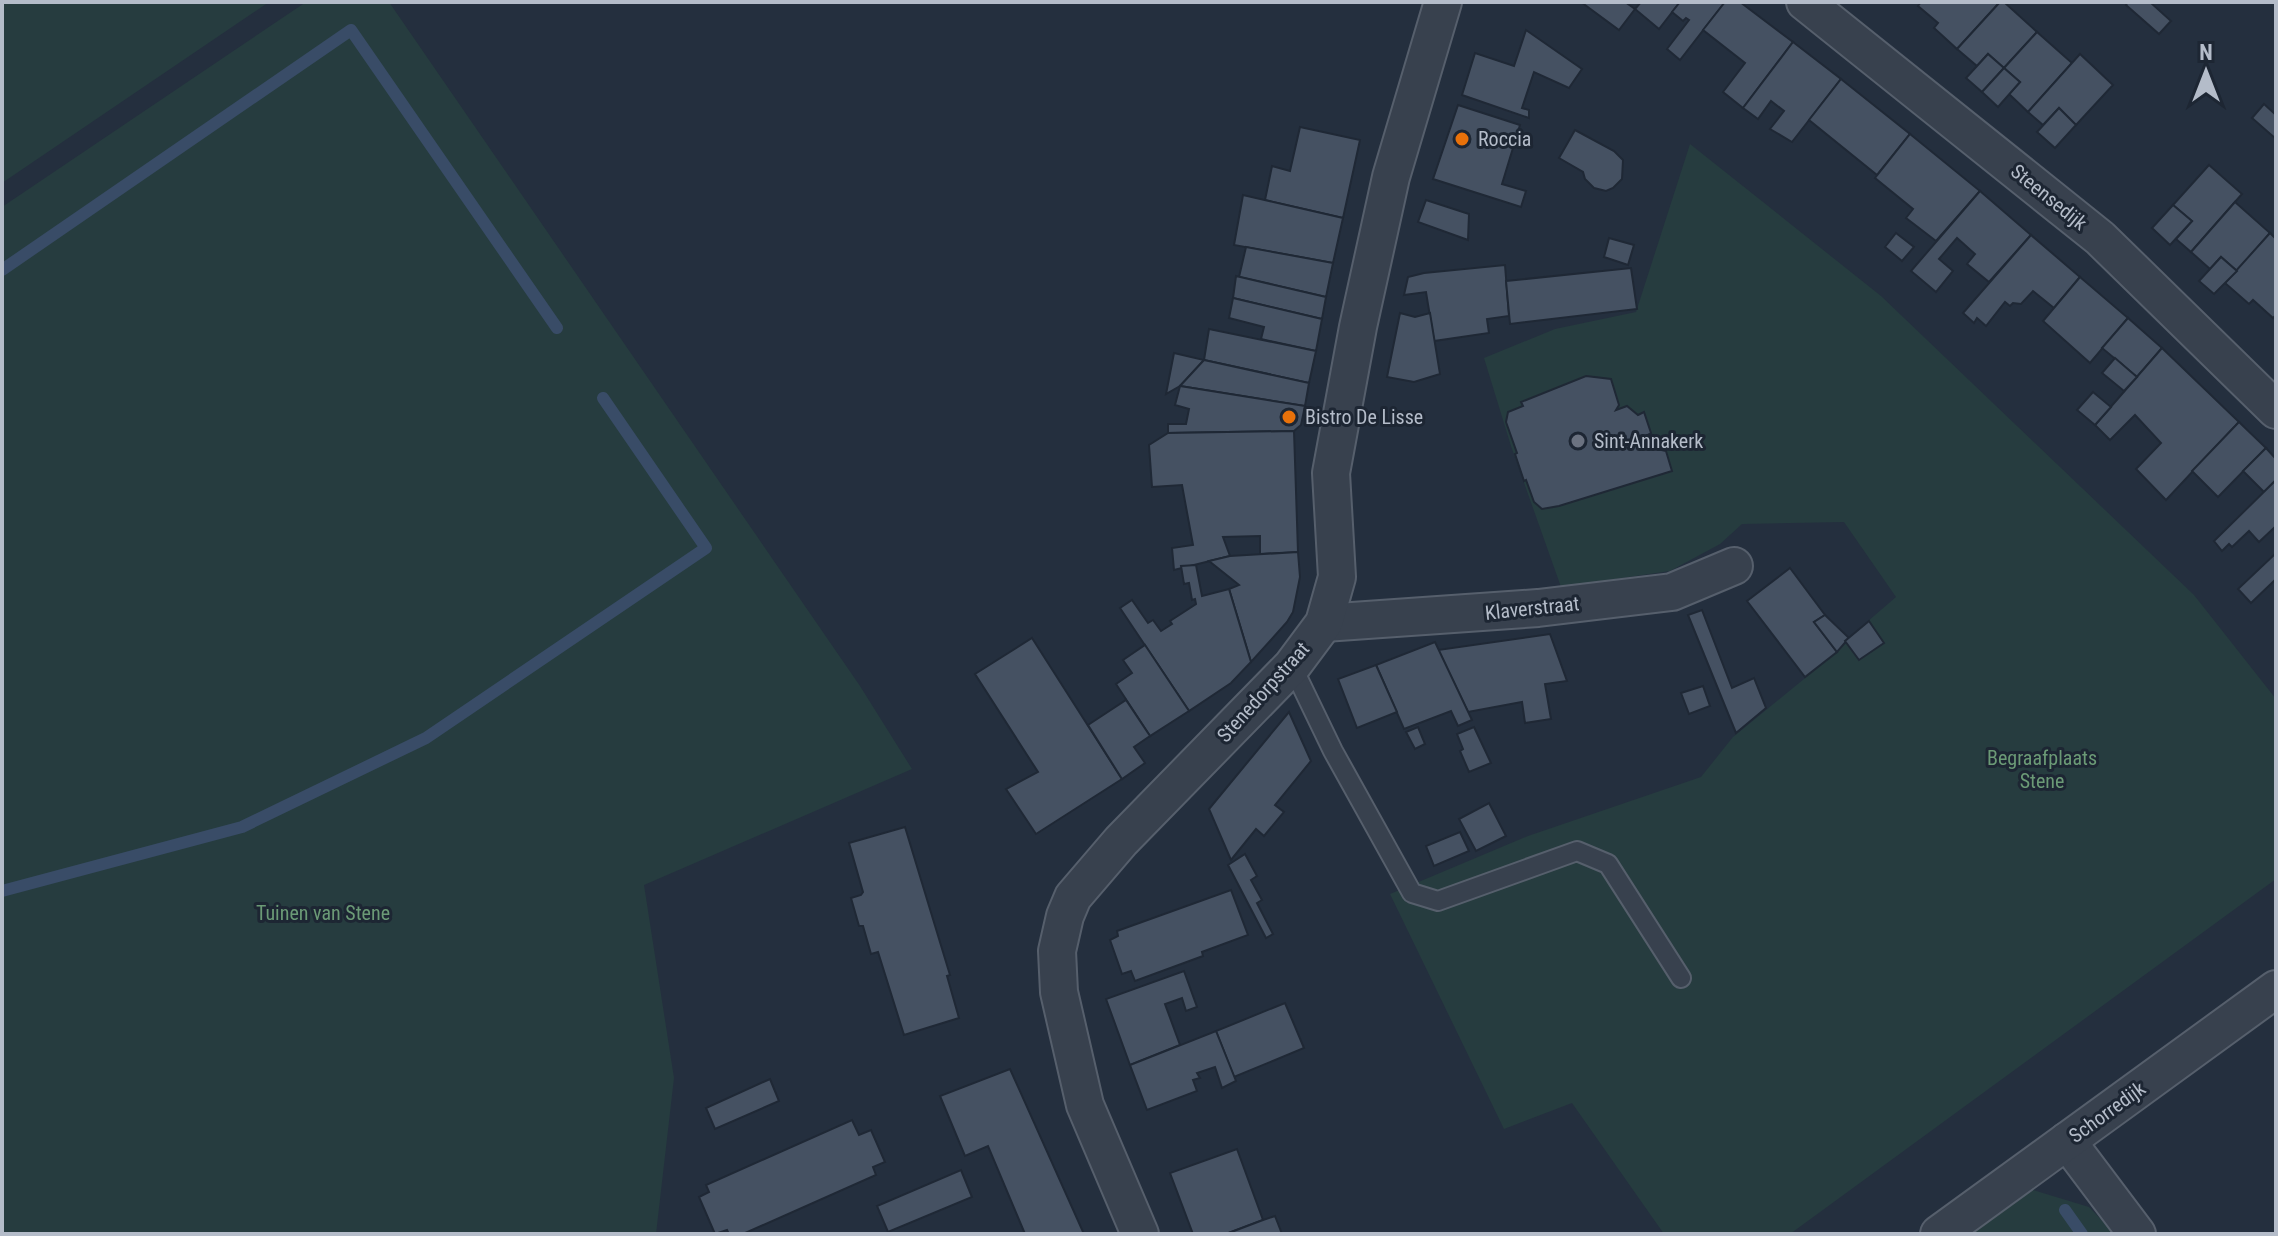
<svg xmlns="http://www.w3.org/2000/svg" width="2278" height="1236" viewBox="0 0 2278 1236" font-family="'Roboto Condensed',sans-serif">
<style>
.green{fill:#263c3f}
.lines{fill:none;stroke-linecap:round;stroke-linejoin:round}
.stream{stroke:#394c67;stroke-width:12}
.building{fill:#455162;stroke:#1f2835;stroke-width:2}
.service-casing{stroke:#565f6c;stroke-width:22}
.minor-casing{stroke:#565f6c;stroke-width:40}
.service{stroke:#38414e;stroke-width:18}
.minor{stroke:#38414e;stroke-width:36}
.food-dot{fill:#e8710a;stroke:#1d2633;stroke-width:3}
.worship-dot{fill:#6b7280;stroke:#1d2633;stroke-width:3}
.labels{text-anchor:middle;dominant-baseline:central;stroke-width:6;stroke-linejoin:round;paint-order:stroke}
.poi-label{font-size:20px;fill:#b4bcc9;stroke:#1d2633;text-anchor:start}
.street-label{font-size:20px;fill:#b4bcc9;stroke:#1d2633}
.park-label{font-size:20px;fill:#6b9a76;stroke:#1d2633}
</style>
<rect width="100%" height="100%" fill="#242f3e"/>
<g class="green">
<polygon points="2,2 269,2 2,183"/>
<polygon points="306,2 389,2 860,686 912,769 644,885 674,1078 656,1234 2,1234 2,207"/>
<polygon points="1690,144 1881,296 2194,595 2276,699 2276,879 1790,1234 1664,1234 1572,1103 1504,1129 1390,894 1528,836 1701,777 1733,737 1837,652 1846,643 1845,641 1896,597 1844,522 1742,524 1720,544 1670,571 1561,587 1511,446 1484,358 1555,329 1636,312"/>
<polygon points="2033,1190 2089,1207 2115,1234 1972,1234"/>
</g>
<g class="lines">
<g class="stream">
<polyline points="2,270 351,30 557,328"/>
<polyline points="2,891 242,827 426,738 706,548 603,398"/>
<polyline points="2065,1210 2082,1234"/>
</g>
</g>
<g class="building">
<polygon points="1581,2 1625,2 1635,9 1619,30"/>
<polygon points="1641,2 1680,2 1659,29 1635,9"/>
<polygon points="1680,2 1725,2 1680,60 1667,49 1689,20 1686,18 1683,21 1672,12"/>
<polygon points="1725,2 1740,2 1793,42 1743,108 1723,92 1745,63 1703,30"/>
<polygon points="1921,2 2000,2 1957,49 1934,28 1938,23 1918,6"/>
<polygon points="2000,2 2004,2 2037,32 2004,68 1988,54 1977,66 1957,49"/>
<polygon points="2128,2 2150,2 2171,21 2159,34 2126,5"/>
<polygon points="1526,30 1582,69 1569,88 1534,72 1522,108 1529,110 1529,118 1462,95 1475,53 1514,66"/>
<polygon points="2037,32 2072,63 2028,112 2009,94 2020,82 2004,68"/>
<polygon points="1793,42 1841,79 1792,142 1770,129 1784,111 1771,101 1758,119 1743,108"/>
<polygon points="1988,54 2004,68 1982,92 1966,78"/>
<polygon points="2080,54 2113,85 2076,125 2059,108 2043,125 2028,112"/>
<polygon points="2004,68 2020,82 1998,107 1982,92"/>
<polygon points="1841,79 1910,134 1877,175 1809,120"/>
<polygon points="2264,104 2276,115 2276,139 2252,118"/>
<polygon points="1458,105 1520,125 1502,184 1526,191 1521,207 1433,179"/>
<polygon points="2059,108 2076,125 2055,148 2037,132"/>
<polygon points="1300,127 1360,140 1343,218 1265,200 1272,166 1290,171"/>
<polygon points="1575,130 1614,151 1623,160 1622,179 1613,188 1606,191 1594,188 1585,179 1583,172 1559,158"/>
<polygon points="1910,134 1980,191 1936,241 1906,218 1913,209 1875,178"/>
<polygon points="2209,165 2242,194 2191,252 2176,239 2192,221 2173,205"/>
<polygon points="1980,191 2031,235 1989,282 1967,264 1975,254 1957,238 1939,259 1953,271 1936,292 1911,271"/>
<polygon points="1243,195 1343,218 1333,263 1234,245"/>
<polygon points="1426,200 1469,214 1468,240 1418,222"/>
<polygon points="2235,202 2270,233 2237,271 2221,257 2210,269 2191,252"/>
<polygon points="2173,205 2192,221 2170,245 2152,228"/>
<polygon points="1896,233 1914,247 1902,261 1885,247"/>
<polygon points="2270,233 2276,239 2276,315 2273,318 2253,300 2249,304 2225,283"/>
<polygon points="2031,235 2080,277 2054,308 2033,291 2021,304 2013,303 2010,306 2005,302 1986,326 1977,318 1974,323 1963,313"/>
<polygon points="1609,238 1634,245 1628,265 1604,257"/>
<polygon points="1246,247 1333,263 1326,297 1239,277"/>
<polygon points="2221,257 2237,271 2214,294 2199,281"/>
<polygon points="1505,265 1509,316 1487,319 1489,333 1434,341 1426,292 1404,295 1408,277 1424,273"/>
<polygon points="1631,268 1637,309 1510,324 1506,281"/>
<polygon points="1236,276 1326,297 1322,319 1233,298"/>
<polygon points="2080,277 2128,318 2090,363 2043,321"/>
<polygon points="1233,298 1322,319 1316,351 1261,339 1264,327 1229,318"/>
<polygon points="1400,313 1415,317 1430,313 1440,374 1414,382 1387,377"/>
<polygon points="2128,318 2162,348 2137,377 2102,348"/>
<polygon points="1209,329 1316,351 1309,383 1204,360"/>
<polygon points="2162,348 2239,422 2166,500 2136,469 2161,443 2135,415 2110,440 2095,425"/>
<polygon points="1174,353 1204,360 1180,386 1166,394"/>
<polygon points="2115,358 2137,377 2124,391 2102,373"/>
<polygon points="1204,360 1309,383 1305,406 1180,386"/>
<polygon points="1586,376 1611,379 1619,405 1616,410 1627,406 1638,415 1644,412 1651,433 1646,436 1643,446 1666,451 1672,471 1559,506 1542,509 1534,502 1526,480 1524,481 1515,454 1517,453 1506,422 1508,412 1523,406 1521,402"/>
<polygon points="1180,386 1305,406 1301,425 1294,431 1168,433 1168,424 1186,424 1189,409 1175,405"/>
<polygon points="2093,392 2111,407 2095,425 2077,410"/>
<polygon points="2239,422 2266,448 2218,497 2192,471"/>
<polygon points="1294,431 1298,552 1260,554 1260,536 1223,537 1230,556 1174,570 1172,548 1193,545 1182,485 1152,487 1149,445 1168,433"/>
<polygon points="2266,448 2276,459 2276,480 2264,492 2243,471"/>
<polygon points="2276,480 2276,526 2259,542 2249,531 2232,547 2229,544 2222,551 2214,541"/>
<polygon points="1298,552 1300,577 1293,612 1287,622 1251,662 1229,589 1239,585 1209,561 1230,556"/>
<polygon points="2276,553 2276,579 2251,603 2238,589"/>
<polygon points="1196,565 1202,596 1229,589 1251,662 1231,683 1189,711 1120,608 1132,600 1148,623 1153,620 1161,631 1172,624 1170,621 1196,604 1195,599 1192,600 1189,583 1184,584 1181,566"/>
<polygon points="1790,568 1825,615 1814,622 1837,652 1805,677 1747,601"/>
<polygon points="1702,610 1732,688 1754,678 1766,708 1736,733 1688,615"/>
<polygon points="1825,615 1849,638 1837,652 1814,622"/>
<polygon points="1869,621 1884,643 1859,660 1845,641"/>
<polygon points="1550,634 1567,681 1545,684 1551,719 1525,723 1522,702 1468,712 1438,650"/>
<polygon points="1032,638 1122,779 1036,834 1006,789 1038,772 975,674"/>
<polygon points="1435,642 1472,720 1458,726 1451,711 1404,729 1376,665"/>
<polygon points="1145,645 1189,711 1150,736 1116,684 1132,673 1123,660"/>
<polygon points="1376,665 1397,712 1357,728 1338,679"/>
<polygon points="1703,686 1710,706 1689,714 1681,693"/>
<polygon points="1126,700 1150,736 1134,747 1145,763 1122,779 1088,725"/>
<polygon points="1289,712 1311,761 1275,805 1284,812 1264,836 1256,829 1231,860 1209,809"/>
<polygon points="1418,727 1425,744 1415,749 1406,732"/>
<polygon points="1474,727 1491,763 1469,772 1460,751 1463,749 1457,734"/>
<polygon points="1489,803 1506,836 1476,851 1459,819"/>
<polygon points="905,827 950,975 947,976 959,1018 904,1035 878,952 871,954 863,926 859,926 851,898 861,895 863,892 849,843"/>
<polygon points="1460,832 1469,851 1434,866 1426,846"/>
<polygon points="1245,854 1257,876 1251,880 1262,900 1257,903 1273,934 1266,938 1228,865"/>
<polygon points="1231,890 1248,935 1202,952 1203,956 1135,981 1131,971 1122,974 1110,940 1118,936 1117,931"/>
<polygon points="1184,971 1197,1007 1186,1011 1182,998 1165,1004 1180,1045 1130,1065 1106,999"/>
<polygon points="1285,1003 1304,1048 1234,1077 1216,1031"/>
<polygon points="1216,1031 1236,1081 1222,1088 1215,1067 1197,1073 1200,1078 1193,1080 1197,1091 1147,1110 1130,1065"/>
<polygon points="1010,1069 1084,1234 1025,1234 988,1146 965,1156 940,1096"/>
<polygon points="770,1079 779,1101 715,1129 706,1108"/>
<polygon points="852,1120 859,1135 871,1130 885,1162 873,1167 876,1175 743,1234 729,1234 727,1230 715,1234 699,1197 709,1192 706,1185"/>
<polygon points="1237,1149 1263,1220 1226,1234 1193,1234 1170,1173"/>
<polygon points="961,1170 972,1197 888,1232 877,1206"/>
<polygon points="1275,1216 1282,1234 1226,1234 1263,1220"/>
</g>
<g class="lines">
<g class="service-casing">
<polyline id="service" points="1292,666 1333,751 1412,893 1438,901 1577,851 1608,864 1681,978"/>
</g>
<g class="minor-casing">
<g id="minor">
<polyline points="1805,2 2100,238 2276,410"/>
<polyline points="1324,623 1538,608 1672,592 1734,566"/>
<polyline points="2067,1141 2137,1234"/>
<polyline points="1140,1234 1085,1105 1059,992 1057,951 1065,916 1073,897 1121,841 1292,666 1324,623 1337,577 1331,473 1358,327 1391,177 1443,2"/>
<polyline points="1939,1234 2276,989"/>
</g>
</g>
<use href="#service" class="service"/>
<use href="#minor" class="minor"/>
</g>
<g class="food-dot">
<circle cx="1462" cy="139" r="8"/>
<circle cx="1289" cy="417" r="8"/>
</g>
<circle class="worship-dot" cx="1578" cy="441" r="8"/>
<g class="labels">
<g class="poi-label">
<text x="1478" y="139">Roccia</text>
<text x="1305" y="417">Bistro De Lisse</text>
<text x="1594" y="441">Sint-Annakerk</text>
</g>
<g class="street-label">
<text transform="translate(2049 197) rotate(39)">Steensedijk</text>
<text transform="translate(1532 608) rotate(-6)">Klaverstraat</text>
<text transform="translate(1263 692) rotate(-48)">Stenedorpstraat</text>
<text transform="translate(2107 1112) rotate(-36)">Schorredijk</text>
</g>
<g class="park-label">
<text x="2042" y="758">Begraafplaats<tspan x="2042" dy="23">Stene</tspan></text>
<text x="323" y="913">Tuinen van Stene</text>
</g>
</g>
<rect width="2278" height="1236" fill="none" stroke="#b4bcc9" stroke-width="8"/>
<g transform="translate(2206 72)" stroke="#1d2633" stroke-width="6" paint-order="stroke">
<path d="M0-6L14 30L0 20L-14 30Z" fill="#b4bcc9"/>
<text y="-12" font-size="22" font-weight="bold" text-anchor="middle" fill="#b4bcc9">N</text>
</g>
</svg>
